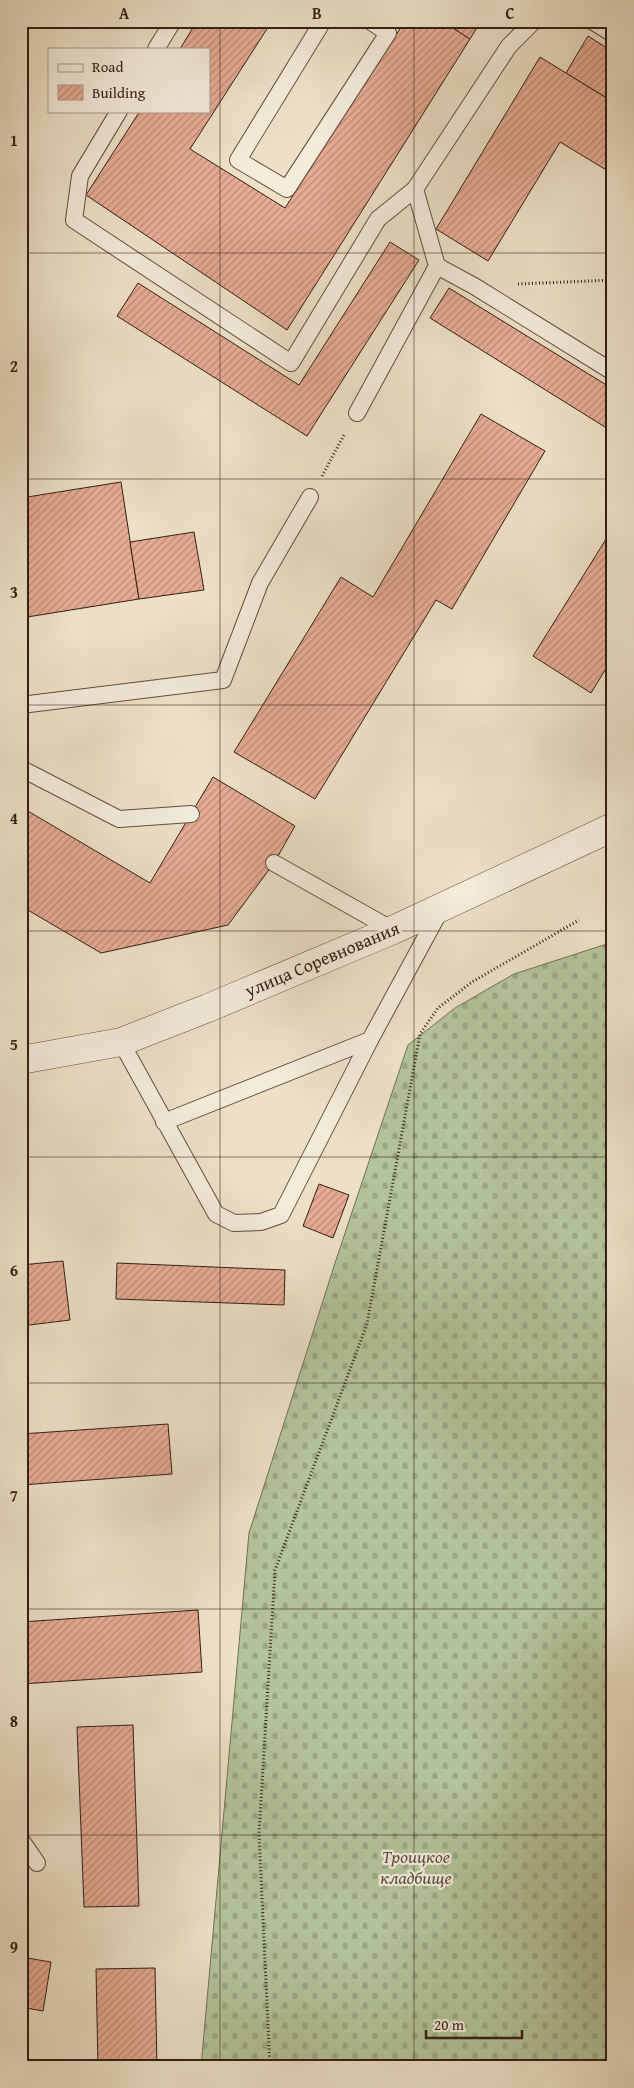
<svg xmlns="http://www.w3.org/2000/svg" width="634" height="2088" viewBox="0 0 634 2088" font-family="'Gentium Book Plus',serif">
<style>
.cemetery{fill:url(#cemetery-stones);stroke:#737057}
.building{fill:url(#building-hatch);stroke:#331e14}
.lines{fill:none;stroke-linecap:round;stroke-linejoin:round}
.service-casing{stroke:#624e41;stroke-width:18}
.minor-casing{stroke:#624e41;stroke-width:29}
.path{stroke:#331e14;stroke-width:3;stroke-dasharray:1 2.5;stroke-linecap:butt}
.service{stroke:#f3ebdb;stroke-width:16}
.minor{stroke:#f3ebdb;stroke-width:28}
.grid{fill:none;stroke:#331e14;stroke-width:1;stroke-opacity:0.55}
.labels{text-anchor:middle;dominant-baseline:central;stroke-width:4.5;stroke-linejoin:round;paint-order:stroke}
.street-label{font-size:18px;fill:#331e14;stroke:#f3ebdb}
.park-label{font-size:18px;font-style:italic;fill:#59503c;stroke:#f3ebdb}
.neatline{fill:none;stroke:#331e14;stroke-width:2}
.grid-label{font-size:16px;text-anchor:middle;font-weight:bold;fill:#331e14}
</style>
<defs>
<pattern id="cemetery-stones" width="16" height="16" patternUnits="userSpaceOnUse" patternTransform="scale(1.25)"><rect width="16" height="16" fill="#b3c39a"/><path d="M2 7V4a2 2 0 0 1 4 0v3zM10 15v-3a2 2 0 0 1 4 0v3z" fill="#9aa784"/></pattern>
<pattern id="building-hatch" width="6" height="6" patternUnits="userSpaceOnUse" patternTransform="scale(1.25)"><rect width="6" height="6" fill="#e7ac94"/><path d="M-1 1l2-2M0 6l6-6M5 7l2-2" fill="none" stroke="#bc8b78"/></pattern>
</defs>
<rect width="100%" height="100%" fill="#ede0c7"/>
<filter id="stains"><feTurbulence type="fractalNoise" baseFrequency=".004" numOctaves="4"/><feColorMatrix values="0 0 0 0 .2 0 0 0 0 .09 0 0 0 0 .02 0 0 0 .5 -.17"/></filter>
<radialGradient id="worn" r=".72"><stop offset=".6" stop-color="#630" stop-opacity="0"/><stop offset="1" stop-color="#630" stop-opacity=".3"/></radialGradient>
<polygon class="cemetery" points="613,942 613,2067 201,2067 249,1533 336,1260 408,1045 455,1008 514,974"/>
<g class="building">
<polygon points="197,21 272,21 190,149 285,208 405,21 442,21 470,39 287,330 86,195 140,111 209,111 209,49 180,49"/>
<polygon points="442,21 481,21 470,39"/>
<polygon points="588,36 613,52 613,102 566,73"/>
<polygon points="540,57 613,102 613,174 560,142 488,261 436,229"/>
<polygon points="390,242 419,260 307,436 117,316 138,283 299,385"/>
<polygon points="449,288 613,389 613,432 430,318"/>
<polygon points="481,414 545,451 452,609 436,600 315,799 234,752 341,577 373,597"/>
<polygon points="121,482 139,599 21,618 21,498"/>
<polygon points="613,528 613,657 591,693 533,656"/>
<polygon points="194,532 204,590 139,599 130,542"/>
<polygon points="213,777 295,826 274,863 228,925 101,953 21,906 21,807 150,883"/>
<polygon points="319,1184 349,1195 333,1238 303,1226"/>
<polygon points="63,1261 70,1320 21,1326 21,1265"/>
<polygon points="117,1263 285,1270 284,1305 116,1299"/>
<polygon points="168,1424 172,1474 21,1485 21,1434"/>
<polygon points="198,1610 202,1672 21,1684 21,1622"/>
<polygon points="133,1725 139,1906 84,1907 77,1727"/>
<polygon points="21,1957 51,1962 43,2011 21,2007"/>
<polygon points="155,1968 157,2067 98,2067 96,1969"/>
</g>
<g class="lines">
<g class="service-casing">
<g id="service">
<polyline points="323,21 238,160 287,189 388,33 370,21"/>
<polyline points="592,21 613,34"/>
<polyline points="156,49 173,21"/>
<polyline points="119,111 80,176 74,220 291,363 378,219 415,189"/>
<polyline points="437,266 474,286 613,372"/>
<polyline points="357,413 437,266 415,189 509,46 534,21"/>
<polyline points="21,705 223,680 260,583 310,497"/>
<polyline points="21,778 28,772 119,819 191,814"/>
<polyline points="274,863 393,930"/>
<polyline points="121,1042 216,1214 234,1223 261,1222 281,1215 370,1040 441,909"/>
<polyline points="164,1122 370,1040"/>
<polyline points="21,1840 37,1863"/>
</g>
</g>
<g class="minor-casing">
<polyline id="minor" points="21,1060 121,1042 208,1008 393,930 613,827"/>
</g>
<g class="path">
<polyline points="518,284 613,280"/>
<polyline points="322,476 345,433"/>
<polyline points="270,2067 259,1834 275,1570 367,1324 420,1034 438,1008 472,982 579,920"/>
</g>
<use href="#service" class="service"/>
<use href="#minor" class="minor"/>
</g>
<path class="grid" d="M220 21V2067M414 21V2067M21 253H613M21 479H613M21 705H613M21 931H613M21 1157H613M21 1383H613M21 1609H613M21 1835H613"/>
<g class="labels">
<g class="street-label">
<text transform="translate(322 959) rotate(-23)">улица Соревнования</text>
</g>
<g class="park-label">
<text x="416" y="1856">Троицкое<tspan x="416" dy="21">кладбище</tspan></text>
</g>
</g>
<rect width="634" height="2088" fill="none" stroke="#ede0c7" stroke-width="55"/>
<rect x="48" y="48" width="162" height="65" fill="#f3ebdb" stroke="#a6998b"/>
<rect x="58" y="64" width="25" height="8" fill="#f3ebdb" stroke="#a6998b"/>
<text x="92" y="72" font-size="15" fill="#331e14">Road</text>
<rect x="58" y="85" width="25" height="15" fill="url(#building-hatch)" stroke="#a6998b"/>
<text x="92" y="98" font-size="15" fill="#331e14">Building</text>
<path d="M426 2030v8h96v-8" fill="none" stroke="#331e14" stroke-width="2.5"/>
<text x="434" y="2030" font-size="15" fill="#331e14" stroke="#f3ebdb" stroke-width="4" paint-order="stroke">20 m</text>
<rect x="28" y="28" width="578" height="2032" class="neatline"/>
<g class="grid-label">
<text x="124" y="19">A</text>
<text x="317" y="19">B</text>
<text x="510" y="19">C</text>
<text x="14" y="146">1</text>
<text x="14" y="372">2</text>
<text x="14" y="598">3</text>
<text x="14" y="824">4</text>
<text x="14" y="1050">5</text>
<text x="14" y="1276">6</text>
<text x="14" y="1501">7</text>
<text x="14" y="1727">8</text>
<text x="14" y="1953">9</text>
</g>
<rect width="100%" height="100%" filter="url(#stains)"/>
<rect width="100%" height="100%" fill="url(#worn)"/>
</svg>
